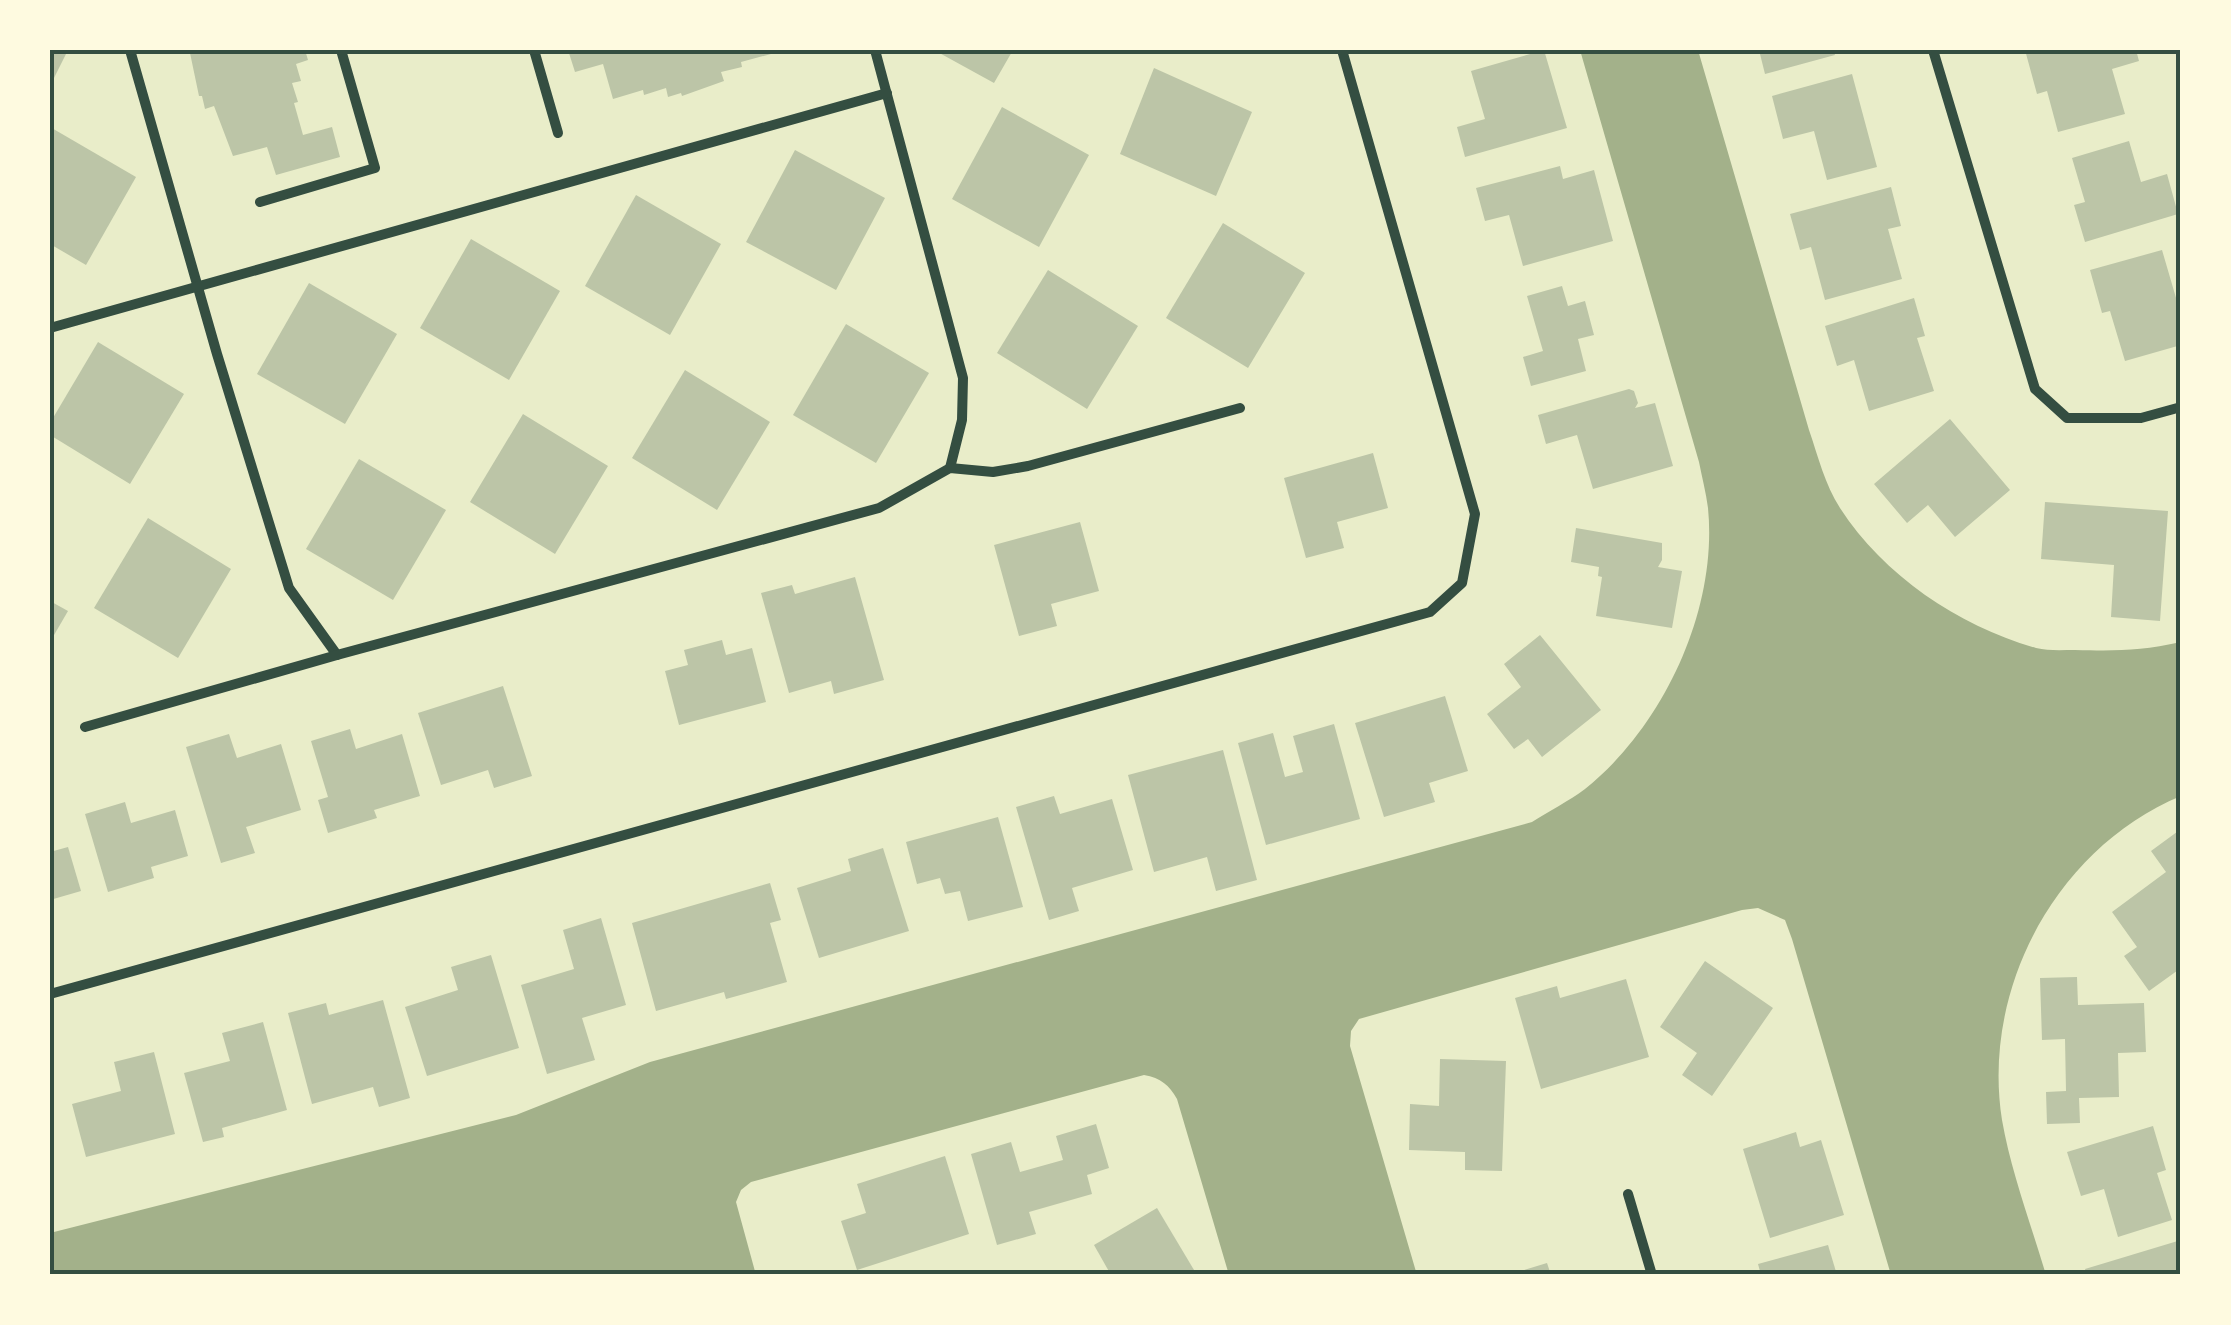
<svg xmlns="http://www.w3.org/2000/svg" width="2231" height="1325" viewBox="0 0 2231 1325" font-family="'Roboto Condensed',sans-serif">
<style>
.water{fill:#a3b18a}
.building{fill:#bcc5a7}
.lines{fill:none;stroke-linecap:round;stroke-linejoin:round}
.minor{stroke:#344e41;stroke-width:10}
.neatline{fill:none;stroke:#344e41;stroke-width:4}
</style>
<rect width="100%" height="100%" fill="#e9edc9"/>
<path class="water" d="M1580 50H1698L1809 430C1818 456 1825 485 1840 508 1884 576 1959 626 2036 648 2048 651 2062 650 2075 650 2116 651 2140 651 2181 642V796C2058 847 1981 987 2002 1120 2011 1172 2031 1224 2046 1275H1891L1792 939 1785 920 1758 908 1742 910 1359 1019 1351 1031 1350 1046 1417 1275H1229L1177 1099C1169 1085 1161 1078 1144 1075L751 1182 741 1190 736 1202 756 1275H50V1233L516 1115 650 1062 1532 822C1549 811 1569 801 1585 789 1664 726 1718 609 1708 508 1706 493 1702 477 1699 462Z"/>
<g class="building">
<polygon points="50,50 68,50 50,86"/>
<polygon points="198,50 305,50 308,60 296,64 301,81 292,83 298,102 294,103 303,135 332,127 340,157 276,175 267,147 233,156 214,106 205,109 202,96 199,96 190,53"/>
<polygon points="568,50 770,50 771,54 741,62 742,67 721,72 724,81 682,96 681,93 668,97 666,88 644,95 643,90 613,99 603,64 575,72"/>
<polygon points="934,50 1013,50 994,83"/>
<polygon points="1544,50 1567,128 1465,157 1457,127 1485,119 1471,71"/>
<polygon points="1759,50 1833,50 1835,55 1765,74"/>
<polygon points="2025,50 2136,50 2139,61 2112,69 2125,114 2058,132 2047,91 2037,94"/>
<polygon points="1154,68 1252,112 1216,196 1120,154"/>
<polygon points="1852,74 1877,167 1827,180 1814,131 1783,139 1772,96"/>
<polygon points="1002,107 1089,155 1039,247 952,199"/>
<polygon points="50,127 136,177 86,265 50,244"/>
<polygon points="2129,141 2141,182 2167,174 2178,214 2085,242 2074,205 2085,202 2072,158"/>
<polygon points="795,150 885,198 836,290 746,242"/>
<polygon points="1560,166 1563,179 1594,170 1613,241 1523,266 1509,215 1485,221 1476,188"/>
<polygon points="1891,187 1901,226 1888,229 1902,279 1825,300 1811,247 1800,250 1790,214"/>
<polygon points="636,195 721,244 670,335 585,286"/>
<polygon points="1223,223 1305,273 1248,368 1166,318"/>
<polygon points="471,239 560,291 509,380 420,328"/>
<polygon points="2162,250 2181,315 2181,345 2125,361 2110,311 2102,313 2090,270"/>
<polygon points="1048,270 1138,326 1087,409 997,353"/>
<polygon points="309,283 397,334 345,424 257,374"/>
<polygon points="1562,286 1568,306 1585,301 1594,335 1578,339 1586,371 1531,386 1523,357 1543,351 1527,296"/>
<polygon points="1914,298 1925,336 1917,338 1934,391 1869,411 1854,360 1837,366 1825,326"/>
<polygon points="846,324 929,373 876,463 793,415"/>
<polygon points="98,342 184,394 130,484 50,435 50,423"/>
<polygon points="685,370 770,422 717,510 632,458"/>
<polygon points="1629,389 1634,391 1638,403 1635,408 1655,403 1673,466 1593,489 1577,435 1546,444 1538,415"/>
<polygon points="523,414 608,466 555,554 470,502"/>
<polygon points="1950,419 2010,490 1955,537 1928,505 1907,523 1874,484"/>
<polygon points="1373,453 1388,508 1337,522 1344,548 1306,558 1284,478"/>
<polygon points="359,459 446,510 393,600 306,549"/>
<polygon points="2045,502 2168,511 2160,621 2111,617 2114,565 2041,559"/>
<polygon points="148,518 231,569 178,658 94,608"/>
<polygon points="1080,522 1099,591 1051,604 1057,626 1019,636 994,545"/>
<polygon points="1576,528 1662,543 1662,560 1658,567 1682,571 1672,628 1596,616 1602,577 1598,576 1599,567 1571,562"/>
<polygon points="855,577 884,680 834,694 831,681 789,693 761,593 792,585 795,594"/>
<polygon points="50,601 68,611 50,642"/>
<polygon points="1540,635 1601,710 1542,757 1528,739 1514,749 1487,714 1521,687 1504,664"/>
<polygon points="722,640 726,655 752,648 766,702 679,725 665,671 688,665 684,650"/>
<polygon points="503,686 532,776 494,788 488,770 441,785 418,713"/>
<polygon points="1445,696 1468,771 1429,783 1435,802 1384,817 1355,723"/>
<polygon points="1334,724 1360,819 1266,845 1238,743 1273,733 1285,777 1303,772 1293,736"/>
<polygon points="350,729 356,749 402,734 420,796 374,810 377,818 328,833 318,800 328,797 311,741"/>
<polygon points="229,734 237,758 281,744 301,810 246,827 255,853 221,863 186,747"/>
<polygon points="1223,750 1257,880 1216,891 1207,857 1154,872 1128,775"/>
<polygon points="1054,796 1060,814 1112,799 1133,870 1072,888 1079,911 1049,920 1016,807"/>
<polygon points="125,802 131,823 175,810 188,856 151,867 154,878 108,892 85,814"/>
<polygon points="998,817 1023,907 968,921 960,891 945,894 940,878 917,884 906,842"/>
<polygon points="2181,829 2181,968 2149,991 2124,956 2137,947 2112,912 2166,872 2151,851"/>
<polygon points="68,847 81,891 50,900 50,852"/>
<polygon points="883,848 909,931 819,958 797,888 851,871 848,859"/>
<polygon points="770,883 781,920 770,923 787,982 726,999 724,992 656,1011 632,923"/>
<polygon points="601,918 626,1005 582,1018 595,1060 547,1074 521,985 574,969 563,930"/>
<polygon points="491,955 519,1048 427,1076 405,1007 458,990 451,967"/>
<polygon points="1705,961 1773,1008 1712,1096 1682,1075 1697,1053 1660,1027"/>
<polygon points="2077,977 2078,1005 2144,1003 2146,1052 2118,1053 2119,1097 2079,1098 2080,1123 2047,1124 2046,1092 2066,1091 2065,1039 2042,1040 2040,978"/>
<polygon points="1626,979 1649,1057 1541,1089 1515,998 1557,986 1560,998"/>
<polygon points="383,1000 410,1098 379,1107 373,1087 312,1104 288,1013 326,1003 329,1015"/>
<polygon points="263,1022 287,1110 222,1128 224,1137 203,1142 184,1073 230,1061 222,1033"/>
<polygon points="154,1052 175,1134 86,1157 72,1104 121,1091 114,1062"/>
<polygon points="1440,1059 1506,1061 1502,1171 1465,1170 1465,1152 1409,1150 1410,1104 1439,1106"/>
<polygon points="1096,1124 1109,1168 1087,1175 1092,1194 1029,1212 1036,1234 997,1245 971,1154 1011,1142 1020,1172 1063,1160 1056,1136"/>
<polygon points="2153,1126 2166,1170 2157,1173 2172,1220 2118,1237 2104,1189 2081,1196 2067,1152"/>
<polygon points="1796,1132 1800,1147 1821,1140 1844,1215 1770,1238 1743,1149"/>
<polygon points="945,1156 969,1234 857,1270 841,1221 866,1213 857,1184"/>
<polygon points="1157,1208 1197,1275 1111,1275 1094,1245"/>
<polygon points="2181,1240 2181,1275 2087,1275 2085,1269"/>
<polygon points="1828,1245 1837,1275 1761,1275 1758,1264"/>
<polygon points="1547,1263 1551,1275 1511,1275 1511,1274"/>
</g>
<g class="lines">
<g class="minor">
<polyline points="130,50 217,354 289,588 337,655"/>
<polyline points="534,50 558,133"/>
<polyline points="875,50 963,378 962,420 950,468"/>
<polyline points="1933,50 2035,389 2067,418 2141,418 2181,407"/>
<polyline points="260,202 375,168 341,50"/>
<polyline points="50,328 887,93"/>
<polyline points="85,727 337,655 879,508 950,468 993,472 1028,466 1240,408"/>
<polyline points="50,994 1430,612 1462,583 1475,514 1342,50"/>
<polyline points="1628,1194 1652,1275"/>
</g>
</g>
<rect width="2231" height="1325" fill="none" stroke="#fefae0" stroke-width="105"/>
<rect x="52" y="52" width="2126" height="1220" class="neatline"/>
</svg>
